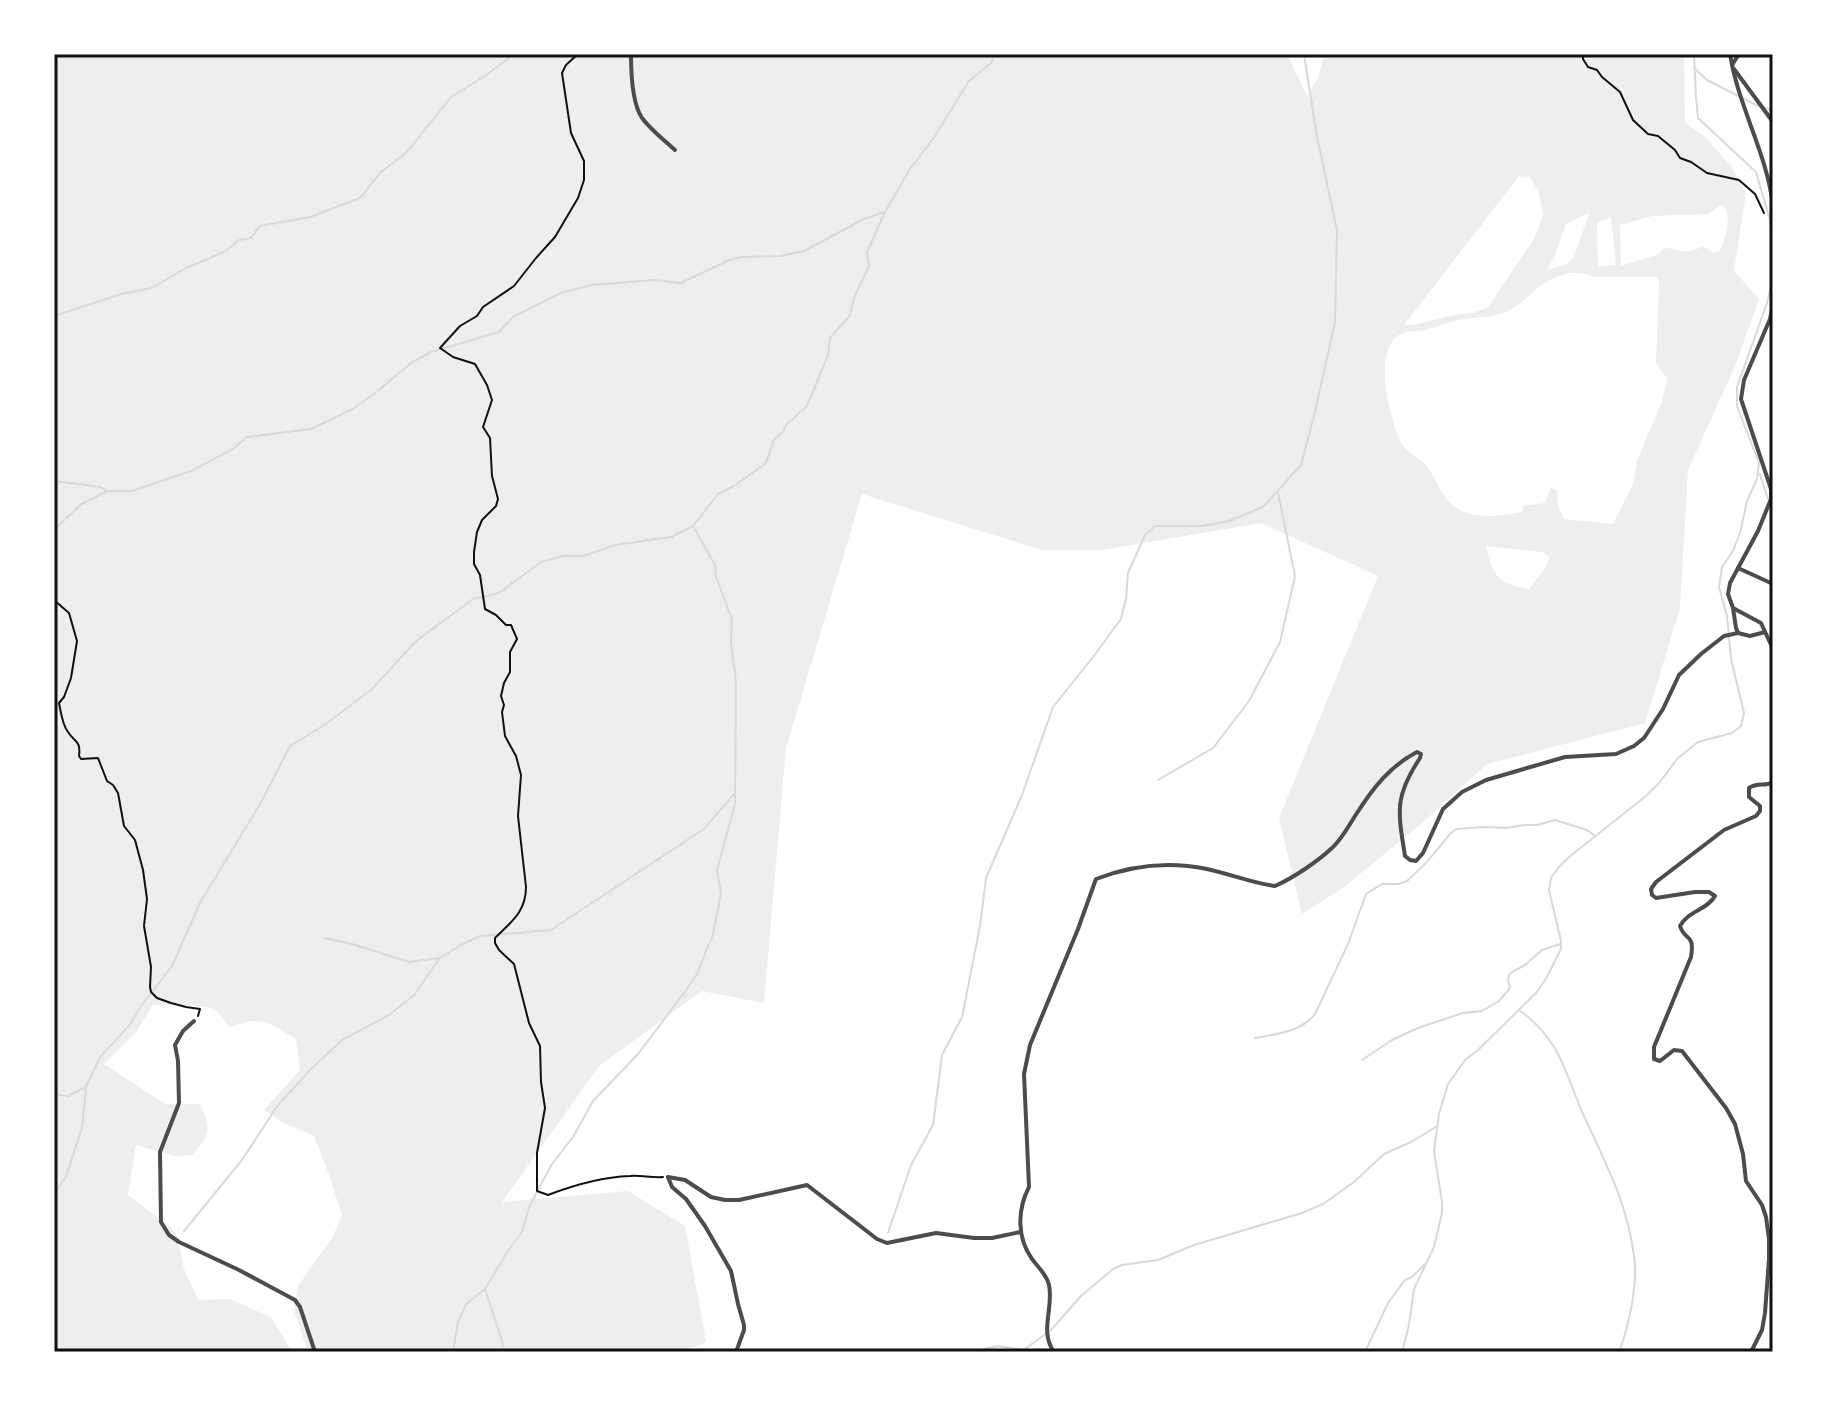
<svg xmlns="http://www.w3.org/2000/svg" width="1827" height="1406" viewBox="0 0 1827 1406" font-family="Roboto,sans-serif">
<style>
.green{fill:#eee;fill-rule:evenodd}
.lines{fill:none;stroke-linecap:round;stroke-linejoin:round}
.stream{stroke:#d9d9d9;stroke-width:2}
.path{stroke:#111;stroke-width:2}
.minor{stroke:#4c4c4c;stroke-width:4}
.tertiary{stroke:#4c4c4c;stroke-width:4}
.neatline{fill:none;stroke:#111;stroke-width:3}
</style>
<rect width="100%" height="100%" fill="#fff"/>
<path class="green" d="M54 54H1287L1307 96 1318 78 1324 54H1684L1685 123 1705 137 1731 166 1746 193 1734 271 1759 299 1735 366 1688 470 1680 608 1645 723 1487 764 1421 824 1344 887 1302 914 1279 818 1378 576 1261 523 1102 550H1042L862 494 786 748 764 1003 702 991 599 1066 502 1202 628 1191 685 1226 706 1342 682 1352H308L294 1310 298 1286 332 1238 342 1216 330 1177 314 1136 282 1122 264 1110 300 1070 296 1039C268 1021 262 1016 229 1027 224 1020 219 1011 211 1008 206 1005 160 1004 153 1005L136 1032 104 1064 165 1104H200C212 1130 210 1134 192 1155L175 1156 136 1145 128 1195 176 1232 184 1269 198 1300 229 1299 271 1317 292 1352H54ZM1519 176 1530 177 1539 192 1543 215 1534 239 1488 307 1473 313 1459 314 1413 325H1404ZM1720 205 1725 207C1731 222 1726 236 1720 251L1714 253 1702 246C1691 254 1679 252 1666 247L1659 254 1621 266 1620 225 1652 216 1709 214ZM1586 214H1589L1574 257 1567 264 1547 270 1556 253 1566 224ZM1611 217 1616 265 1598 267 1597 223ZM1568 273H1582L1593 277H1657L1659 283 1656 362 1667 379 1663 399 1637 461 1633 484 1613 524 1564 519 1558 506 1557 490 1551 488 1545 503 1523 506 1522 512C1502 516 1475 520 1456 508 1443 499 1437 481 1428 468 1422 458 1408 455 1402 444 1390 421 1374 359 1395 338 1403 330 1413 332 1423 330 1435 328 1446 323 1458 320 1474 317 1492 318 1506 312 1520 306 1529 294 1540 286 1549 280 1558 276 1568 273ZM1486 546 1542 552 1549 557C1546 572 1538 576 1529 589 1499 584 1492 576 1486 546Z"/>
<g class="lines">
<g class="stream">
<polyline points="1694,54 1696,97 1698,118 1756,172 1770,220 1773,264"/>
<polyline points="1694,68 1707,80 1756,105 1773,110"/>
<polyline points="54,316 121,294 152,288 186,268 224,252 239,240 251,238 260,226 310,217 360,198 381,172 407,152 451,97 485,76 514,54"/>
<polyline points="1760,474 1768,499"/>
<polyline points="54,481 101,487 107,491 132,491 191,471 233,449 247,437 311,429 353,409 379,390 411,363 431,352 499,332 513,317 563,292 592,285 629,282 654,280 681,283 727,261 741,257 781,256 804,251 864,219 884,212"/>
<polyline points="54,530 80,505 107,491"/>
<polyline points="1158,780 1213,748 1249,701 1280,642 1295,576 1278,493"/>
<polyline points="324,938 352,944 409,962 439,958"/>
<path d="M1519 1010C1565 1042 1567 1084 1590 1129 1610 1172 1628 1208 1634 1256 1638 1284 1629 1326 1619 1352"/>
<path d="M1255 1038C1277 1034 1301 1032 1315 1014L1348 944 1366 894 1382 884H1398L1407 881 1425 864 1451 833 1456 829 1484 827 1506 828 1524 825H1537L1555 820 1587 830 1595 836"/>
<polyline points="1362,1060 1392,1040 1418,1028 1463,1013 1482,1011 1499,1001 1510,988 1508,981 1509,975 1512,972 1525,965 1542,950 1560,944"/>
<polyline points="54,1094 68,1096 86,1087"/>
<polyline points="54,1194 66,1177 82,1128 86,1087 100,1057 129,1026 139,1009 172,966 200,903 260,804 290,746 326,724 372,689 416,641 473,599 499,593 541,562 563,556 583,556 615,545 671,537 693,526 718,494 734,486 766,463 774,439 783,432 786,425 807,406 828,355 830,338 850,315 855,295 869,266 867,252 885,212 910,169 933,139 969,81 991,63 994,54"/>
<polyline points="184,1231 242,1160 278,1105 313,1067 342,1040 389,1015 414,995 440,958 461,945 480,936 551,930 704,829 735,793"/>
<polyline points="888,1233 911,1165 933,1125 942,1055 962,1017 980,926 986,878 1022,795 1053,707 1093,657 1121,619 1126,599 1128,573 1145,535 1155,526 1203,526 1229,521 1263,507 1301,465 1314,416 1335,322 1337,230 1317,137 1304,54"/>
<polyline points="485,1289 503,1344 502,1352"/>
<polyline points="453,1352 458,1322 466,1304 485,1289 510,1248 522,1232 530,1205 552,1164 573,1137 593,1101 638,1054 687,989 697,974 713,934 721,894 717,870 735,804 736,683 731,642 732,619 716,577 715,565 694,528"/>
<path d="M976 1352C992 1345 1004 1345 1021 1350"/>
<polyline points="1021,1352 1051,1330 1081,1296 1113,1269 1122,1265 1158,1260 1194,1245 1302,1213 1323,1204 1354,1182 1384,1154 1411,1142 1436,1127"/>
<polyline points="1365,1352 1388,1303 1405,1280 1412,1277 1425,1264"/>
<polyline points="1402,1352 1409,1325 1414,1289 1434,1247 1442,1213 1442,1202 1434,1151 1439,1114 1448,1084 1465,1060 1478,1050 1536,993 1547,977 1561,949 1561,941 1549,890 1551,878 1558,868 1569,857 1646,796 1660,782 1677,759 1698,742 1732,733 1741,726 1744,713 1731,659 1727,616 1719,587 1722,567 1733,551 1740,533 1747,501 1757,479 1759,463 1737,406 1737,387 1767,303 1773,277"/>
</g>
<g class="path">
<path d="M578 54 566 65 562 73 571 133 584 161V180L578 198 555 237 536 258 514 286 483 307 477 316 460 326 440 348 453 357 475 364 487 385 492 400 483 427 490 438 492 476 498 499 496 506 482 520 477 532 474 552V564L480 575 485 609 496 615 506 625H511L517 639 510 652V672L504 683 501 696 504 705 502 712 505 736 516 756 521 775 518 816 526 887C526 912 511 922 495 938V943L499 950 514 964 529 1023 540 1046 541 1082 545 1108 537 1153V1191L548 1195C574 1185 603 1177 630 1176 641 1175 652 1178 663 1177"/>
<polyline points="1583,54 1583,59 1588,67 1597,70 1602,77 1620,92 1633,120 1648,134 1658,136 1675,150 1680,158 1691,162 1707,173 1739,180 1755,194 1764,213"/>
<path d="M54 600 69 613 77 641 71 678 64 697 59 703C61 712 62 724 68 732 75 743 81 740 79 756L81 759 98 758 107 781 113 785 118 793 124 826 135 840 143 870 147 899 144 926 151 967 150 987 151 992 157 998 171 1003 186 1007 200 1009 198 1016"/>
</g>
<g class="minor">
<path d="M631 54C631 72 632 103 642 118 651 130 664 140 675 150"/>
<polyline points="1732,65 1739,54"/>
<polyline points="1734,69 1773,122"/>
<polyline points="1738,568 1773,584"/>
<polyline points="1733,608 1736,628 1738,633"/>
<polyline points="194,1021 183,1031 175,1045 178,1061 179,1103 160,1152 161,1222 169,1235 179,1242 239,1270 295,1300 300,1307 315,1352"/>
<polyline points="668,1177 685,1180 711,1197 725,1200 739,1200 807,1185 877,1239 887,1243 936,1233 974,1238 992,1238 1020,1232"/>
<polyline points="668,1177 672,1187 686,1199 705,1226 731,1271 738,1304 744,1325 744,1330 736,1352"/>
<path d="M1054 1352C1039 1331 1054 1308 1049 1285 1047 1275 1038 1267 1032 1259 1017 1238 1017 1210 1029 1187L1024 1074 1030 1045 1078 929 1096 879C1132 865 1169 861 1207 869 1230 874 1252 883 1275 886 1293 878 1317 862 1332 848 1342 839 1349 825 1357 813 1373 788 1390 766 1417 752L1421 754 1420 758C1394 797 1398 812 1405 856L1410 860 1416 861 1423 853 1443 809 1462 792 1486 780 1565 757 1616 754 1634 746 1644 738 1663 709 1679 675 1701 654 1724 636 1738 633 1750 636 1765 632"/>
</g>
<g class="tertiary">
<path d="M1730 54C1738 106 1767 153 1773 206"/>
<polyline points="1773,305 1770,319 1744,380 1741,399 1771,489 1771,499 1758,531 1730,583 1728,594 1733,608 1761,623 1773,649"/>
<path d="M1751 1352 1762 1330 1765 1313 1769 1259V1239L1766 1217 1762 1205 1746 1181 1743 1154 1735 1124 1726 1108 1682 1051 1674 1050 1660 1061 1654 1059V1047L1691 957C1695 932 1685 942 1680 926 1688 911 1707 910 1715 896L1709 892H1695L1656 898 1652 895 1651 889 1656 882 1724 830 1756 816 1760 811V806L1749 797V788C1758 782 1765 787 1773 782"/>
</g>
</g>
<rect width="1827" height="1406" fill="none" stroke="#ffffff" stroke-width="112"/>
<rect x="56" y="56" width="1715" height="1294" class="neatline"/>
</svg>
